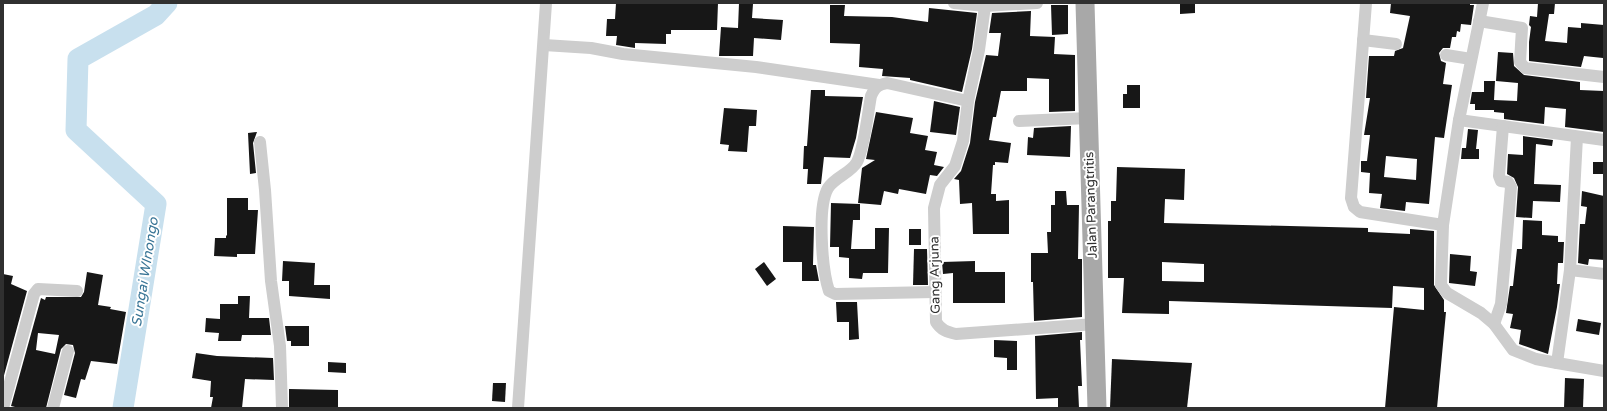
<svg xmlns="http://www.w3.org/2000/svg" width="1607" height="411" viewBox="0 0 1607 411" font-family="'Varela Round',sans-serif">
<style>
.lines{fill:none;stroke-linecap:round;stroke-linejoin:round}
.river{stroke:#c8e0ee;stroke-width:21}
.building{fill:#171717;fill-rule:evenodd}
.street{stroke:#cdcdcd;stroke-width:12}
.primary{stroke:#a8a8a8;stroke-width:19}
.labels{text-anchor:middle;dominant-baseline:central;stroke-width:4;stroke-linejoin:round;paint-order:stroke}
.street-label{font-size:13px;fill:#303030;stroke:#fff}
.water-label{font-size:14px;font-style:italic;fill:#397596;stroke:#fff}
</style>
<rect width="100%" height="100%" fill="#fff"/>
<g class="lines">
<polyline class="river" points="123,408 156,204 76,130 78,59 156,15 167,3"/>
</g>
<g class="building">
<polygon points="616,3 718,3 717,30 671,30 671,34 666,34 666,44 635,43 635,48 616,45 617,36 606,36 607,19 615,19"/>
<polygon points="739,3 753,4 752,18 783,20 781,40 754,38 753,56 719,56 721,27 738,28"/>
<polygon points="1180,3 1195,3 1195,13 1180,14"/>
<path d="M1391 3H1470V5H1474L1471 25 1461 24 1460 32 1457 31 1456 37H1452L1450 48H1443L1439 53 1441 61 1446 63 1443 84 1452 85 1444 138 1435 137 1429 204 1406 202 1405 211 1380 208 1382 194 1369 193 1370 173 1361 172V161H1367L1370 135H1364L1370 98H1366L1369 56H1394L1395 51 1403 48 1410 16 1390 13ZM1386 156 1417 159 1416 180 1384 177Z"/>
<polygon points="1538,3 1555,3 1554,14 1549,14 1545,41 1567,43 1568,27 1581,28 1581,23 1604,25 1603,58 1584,56 1581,67 1529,61 1529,42 1531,27 1529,25 1530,16 1537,17"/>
<polygon points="830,5 845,5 844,16 892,17 928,22 929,8 977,13 972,49 962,92 910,80 910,78 882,76 883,69 859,67 860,44 830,43"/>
<polygon points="1051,5 1068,5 1068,34 1052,35"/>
<polygon points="1031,11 1030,36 1055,37 1054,54 1075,55 1075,111 1049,112 1049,79 1027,78 1027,91 1001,91 996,117 993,117 989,140 1011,143 1008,163 995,162 995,165 993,165 991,194 996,194 996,201 1009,200 1009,234 973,234 972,203 960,204 959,180 954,179 961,171 970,143 975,102 986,55 998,56 1001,33 989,33 992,13"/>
<polygon points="1498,52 1513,53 1514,66 1524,75 1580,82 1580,90 1604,91 1604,132 1565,127 1566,109 1545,107 1544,124 1504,119 1504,113 1494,112 1494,110 1475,110 1475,104 1470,104 1472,92 1484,92 1484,81 1495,81 1494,100 1517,101 1518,83 1496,81"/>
<polygon points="1127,85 1140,85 1140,108 1123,108 1123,94 1127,94"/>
<polygon points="811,90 825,90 825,96 863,97 856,138 850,158 824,157 821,184 807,184 808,169 803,169 804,146 807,146"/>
<polygon points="934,101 960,107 956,135 930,132"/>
<polygon points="724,108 757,110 756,126 749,126 747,152 728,151 729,145 720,144"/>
<polygon points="876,112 913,118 910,133 928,136 925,150 937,152 934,165 944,167 937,176 930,175 926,194 899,189 898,194 884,191 881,205 858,203 862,168 875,160 866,159"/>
<polygon points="1071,126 1070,157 1027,155 1028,137 1033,138 1034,128"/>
<polygon points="1468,129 1478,130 1476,149 1479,149 1479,159 1461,159 1462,148 1466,148"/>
<polygon points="257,132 253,143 256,173 250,174 248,133"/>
<polygon points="1523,136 1553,140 1552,146 1536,144 1534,184 1561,185 1560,202 1533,201 1532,218 1516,217 1518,187 1514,178 1507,174 1508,154 1523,155"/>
<rect x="1593" y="162" width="11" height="12"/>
<path d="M1117 167 1185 169 1184 200 1165 199 1164 223 1368 228V232L1410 234V229L1434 231V285L1444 300V312H1446L1437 408H1385L1394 307 1424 310V288L1393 286 1392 308 1169 301V314L1122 313 1124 278H1108V221H1111V201H1116ZM1162 262 1204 264V282L1162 281Z"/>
<polygon points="1055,191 1066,191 1067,205 1079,205 1078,259 1082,259 1082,317 1034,321 1033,282 1031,282 1031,253 1048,253 1047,232 1051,232 1051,205 1055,205"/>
<polygon points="1582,191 1604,196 1604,260 1589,259 1588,265 1578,263 1580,224 1585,224 1587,207 1581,206"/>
<polygon points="227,198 248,198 248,210 258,210 255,254 237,254 237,257 214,256 215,238 226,238 226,235 227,236"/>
<polygon points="831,203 860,204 860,220 853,220 851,249 875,249 875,228 889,228 888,273 863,273 862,279 849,278 849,258 839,257 839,247 830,247"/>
<polygon points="1523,220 1542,221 1542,235 1558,236 1558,242 1564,242 1563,263 1558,263 1557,284 1560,284 1557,307 1548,354 1519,344 1521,330 1510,328 1513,314 1506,313 1510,286 1513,286 1517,249 1522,249"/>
<polygon points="783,226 814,227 813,265 816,265 819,281 802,281 802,262 783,262"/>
<rect x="909" y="229" width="12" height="16"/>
<polygon points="914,249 927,249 928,285 913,285"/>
<polygon points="1450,254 1471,256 1470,271 1477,272 1475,286 1449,283"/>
<polygon points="283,261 315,263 314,285 330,285 330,299 289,296 289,281 282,281"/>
<polygon points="975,261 975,272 1005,272 1005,303 953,303 953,273 943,274 942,262"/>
<polygon points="764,262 776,279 767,286 755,269"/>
<path d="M87 272 103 275 98 305 111 307 110 309 126 312 117 364 91 361 85 380 81 379 76 398 64 395 75 353 73 345 66 344 61 349 46 408H19L11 406 41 298 45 300 46 297H81L84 292ZM38 333 59 335 55 354 36 350Z"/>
<polygon points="3,274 13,276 11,284 27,291 3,379"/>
<polygon points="238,296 250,296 249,318 269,318 271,335 242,335 241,341 218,341 219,333 205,332 206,318 220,319 220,304 238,304"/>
<polygon points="836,302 857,302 859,339 849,340 849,322 837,322"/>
<polygon points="1578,319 1601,323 1599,335 1576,331"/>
<polygon points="285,326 309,326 309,346 291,346 291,341 287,341"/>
<polygon points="1082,332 1082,340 1080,340 1082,386 1078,386 1079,408 1058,408 1058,398 1036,399 1035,336"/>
<polygon points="994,340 1017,341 1017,370 1007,370 1007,358 994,357"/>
<polygon points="196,353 217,356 273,358 274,380 245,379 242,408 211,408 213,397 210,397 211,381 192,378"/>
<polygon points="1112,359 1192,363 1187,408 1110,408"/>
<polygon points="328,362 346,363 346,373 328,372"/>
<polygon points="1565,378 1584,379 1583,408 1564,408"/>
<polygon points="493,383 506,383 505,402 492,401"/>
<polygon points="289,389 338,390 338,408 292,408 289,407"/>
</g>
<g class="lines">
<g class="street">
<polyline points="954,3 985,6 1037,3"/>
<polyline points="1366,3 1351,198 1354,207 1360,212 1443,225"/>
<polyline points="1483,3 1459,120 1604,140"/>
<path d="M985 6 979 50 968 101 963 141 955 166 940 185 934 208 936 322C941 330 947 332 956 334L1095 324"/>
<polyline points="1479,21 1522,28 1520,62 1525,68 1604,77"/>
<polyline points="1363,40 1396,44"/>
<polyline points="544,45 591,48 623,54 756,67 879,85"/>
<polyline points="1446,55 1471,59"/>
<polyline points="1459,120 1443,225 1441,285 1447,293 1481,313 1494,324 1513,350 1536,359 1557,363 1570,270 1577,137"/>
<polyline points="1019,121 1089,118"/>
<polyline points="260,142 265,190 271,281 280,346 282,408"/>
<polyline points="1570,270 1604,274"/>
<path d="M935 292 835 294 829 291C822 270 817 207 828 188 835 177 851 173 857 162 864 149 868 112 871 96 875 87 878 85 887 83L968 101"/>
<polyline points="1494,324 1501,304 1511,187 1508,182 1501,181 1499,176 1503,126"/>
<polyline points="1557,363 1604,371"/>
<polyline points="3,408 34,294 38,289 77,291"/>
<polyline points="53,408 68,351"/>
<polyline points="518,408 546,3"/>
</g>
<polyline class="primary" points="1085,3 1097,408"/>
</g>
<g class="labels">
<g class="street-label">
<text transform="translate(1091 205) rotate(-92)">Jalan Parangtritis</text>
<text transform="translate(935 275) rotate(-91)">Gang Arjuna</text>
</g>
<g class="water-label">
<text transform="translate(145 272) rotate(-81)">Sungai WInongo</text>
</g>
</g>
<rect width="1607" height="411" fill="none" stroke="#303030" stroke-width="8"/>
</svg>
